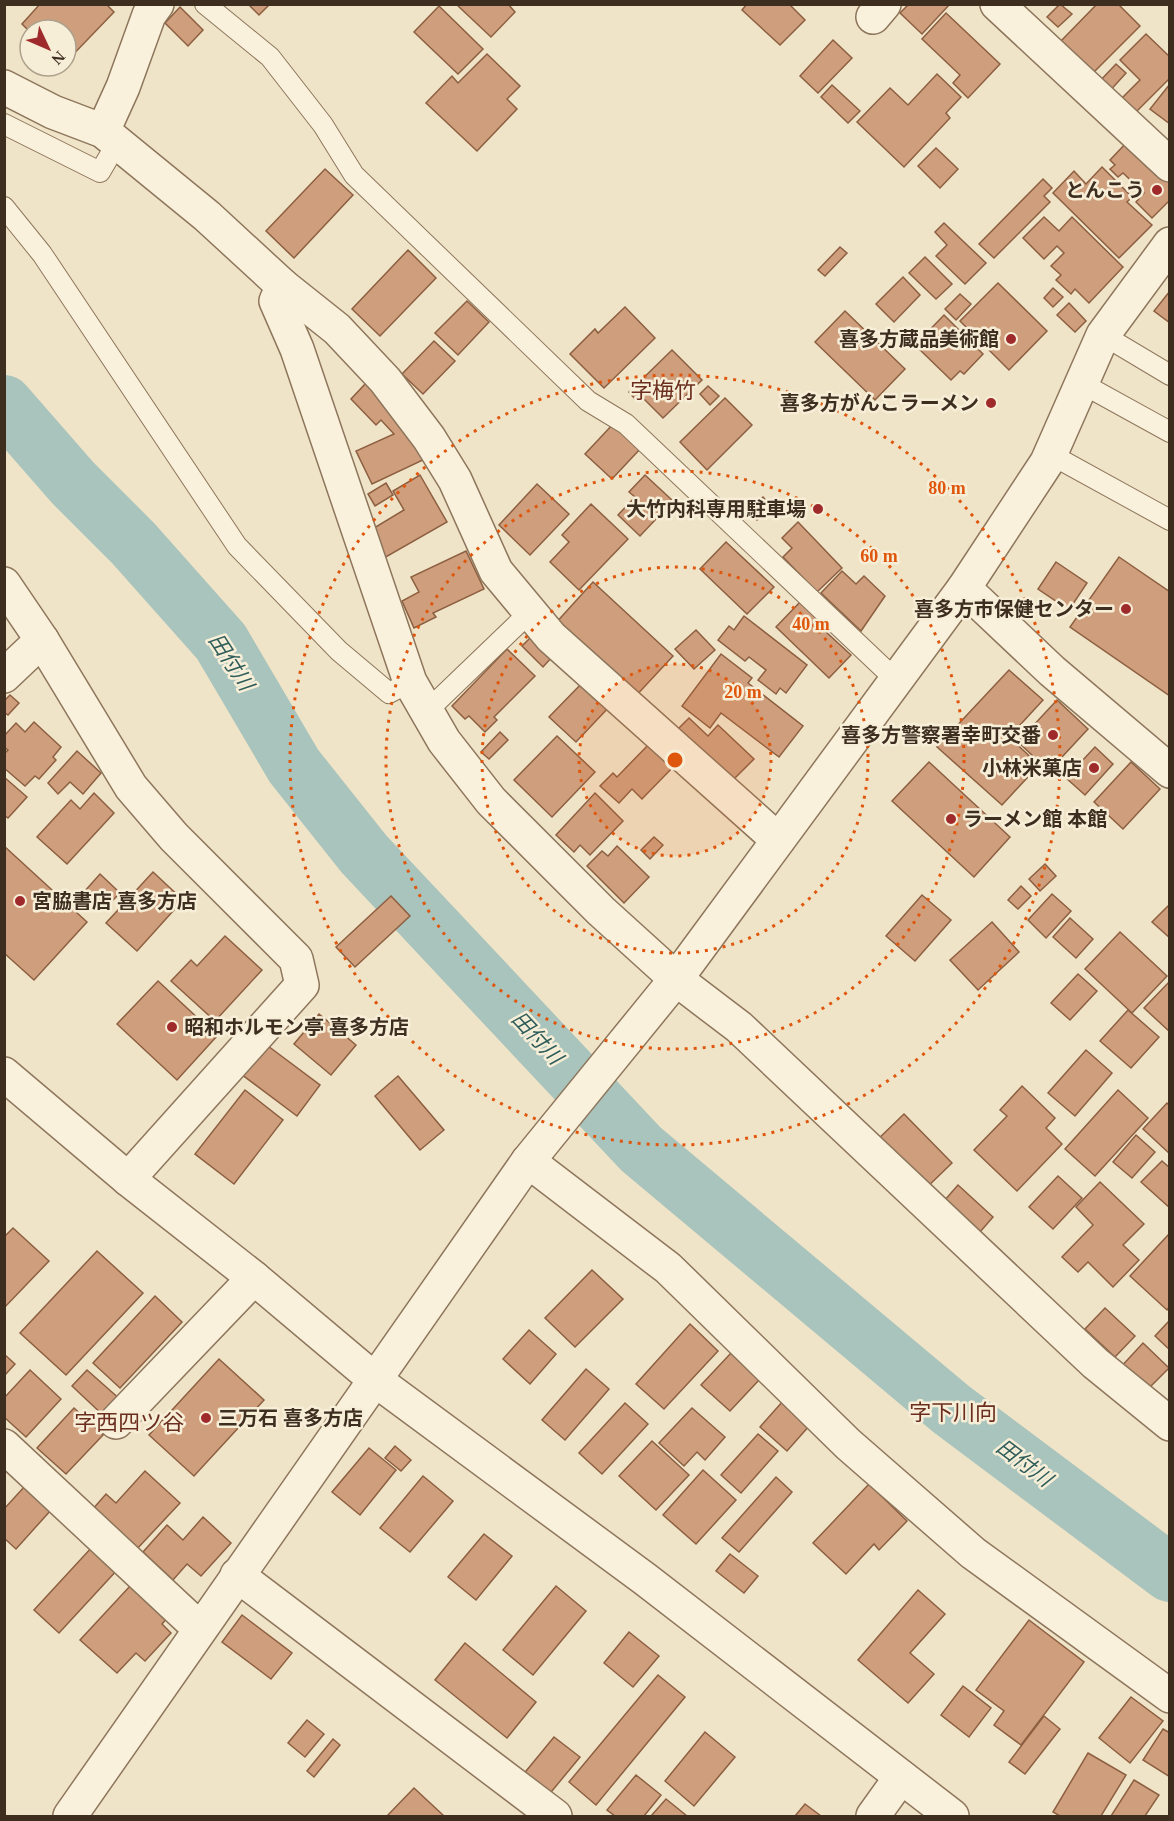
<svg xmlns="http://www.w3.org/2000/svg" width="1174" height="1821" viewBox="0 0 1174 1821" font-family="'Times New Roman','Noto Sans JP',serif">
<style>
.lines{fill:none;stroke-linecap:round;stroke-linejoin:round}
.river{stroke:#a9c4bc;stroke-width:58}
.building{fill:#cf9f7d;stroke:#8d5f41;stroke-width:1.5}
.service-casing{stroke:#8d765c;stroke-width:22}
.minor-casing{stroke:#8d765c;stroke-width:36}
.tertiary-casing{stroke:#8d765c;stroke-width:36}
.service{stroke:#faf1dc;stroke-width:20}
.minor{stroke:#faf1dc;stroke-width:33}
.tertiary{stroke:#faf1dc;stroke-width:33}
.ring{fill:none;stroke:#df570d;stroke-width:3;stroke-dasharray:3 6}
.poi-dot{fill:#9e2a2b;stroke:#f7eed8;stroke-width:2}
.labels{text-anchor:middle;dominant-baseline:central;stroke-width:5;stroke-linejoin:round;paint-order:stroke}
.poi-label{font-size:20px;font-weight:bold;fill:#3d2e20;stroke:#f7eed8;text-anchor:end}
.water-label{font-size:21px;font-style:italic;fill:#2f5d5a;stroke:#f7eed8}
.quarter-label{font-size:22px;fill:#6b2e1e;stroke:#f7eed8}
.centre{fill:#df570d;stroke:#f7eed8;stroke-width:3}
.ring-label{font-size:18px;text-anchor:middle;font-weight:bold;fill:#df570d;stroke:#f7eed8;stroke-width:5;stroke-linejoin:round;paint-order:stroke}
</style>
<rect width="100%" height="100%" fill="#f0e4c8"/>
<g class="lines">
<polyline class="river" points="4,404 73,483 133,543 221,642 294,766 364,854 641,1149 951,1409 1170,1573"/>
</g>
<g class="building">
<polygon points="40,4 106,4 114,12 66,62 66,30 30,32 22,24"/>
<polygon points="248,4 270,4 259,15"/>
<polygon points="456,4 508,4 515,12 491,37"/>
<polygon points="747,4 789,4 805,20 780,45 742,10"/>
<polygon points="909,4 950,4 922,34 900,13"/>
<polygon points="1060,4 1072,14 1058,27 1047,17"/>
<polygon points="1097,4 1118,4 1140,26 1093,73 1061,41"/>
<polygon points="439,6 483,49 458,74 414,32"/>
<polygon points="180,7 203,30 188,46 165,23"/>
<polygon points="946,13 1000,64 968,98 953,83 960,75 922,39"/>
<polygon points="1146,34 1170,57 1170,78 1133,115 1119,101 1140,80 1120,60"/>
<polygon points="833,40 852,58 818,93 800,76"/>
<polygon points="487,54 520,86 507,99 517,109 477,151 426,103 452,76 458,83"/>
<polygon points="1116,64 1126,73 1108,93 1098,83"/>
<polygon points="937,74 961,97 946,113 950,118 904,167 857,122 890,88 908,105"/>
<polygon points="1170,84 1170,124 1150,109"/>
<polygon points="832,85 860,111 848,123 821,97"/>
<polygon points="1128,141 1170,182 1170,200 1152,218 1136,202 1144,193 1123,173 1118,177 1110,169 1115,165 1110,160"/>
<polygon points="936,148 958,169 940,188 918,166"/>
<polygon points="1102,167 1132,197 1127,202 1152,225 1119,258 1053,193 1074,171 1086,184"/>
<polygon points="325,169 353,195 294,258 266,231"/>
<polygon points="1043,179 1052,188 1044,196 1050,202 994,258 979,244"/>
<polygon points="1044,217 1059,231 1072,217 1123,267 1089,303 1075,289 1071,294 1056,280 1061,275 1051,266 1064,253 1057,246 1044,259 1023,238"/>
<polygon points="944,223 986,263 965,284 936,256 947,245 935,232"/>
<polygon points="840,247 847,253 825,276 818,270"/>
<polygon points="408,250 436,278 380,336 352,309"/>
<polygon points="925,257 952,284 936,299 909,273"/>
<polygon points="903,277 920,295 894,322 876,304"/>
<polygon points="998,283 1047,331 1009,370 960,321"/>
<polygon points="1053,288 1063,297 1053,307 1044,298"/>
<polygon points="1170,291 1170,323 1154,311"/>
<polygon points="960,294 971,304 956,320 945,309"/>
<polygon points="467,301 489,322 458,355 435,333"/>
<polygon points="1069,303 1086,321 1075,332 1057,315"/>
<polygon points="625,307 655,338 604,388 570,354 595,329 598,333"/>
<polygon points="845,311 905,369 875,400 815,342"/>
<polygon points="944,315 983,354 964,374 960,371 951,380 915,345"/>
<polygon points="434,341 455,361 423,394 402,374"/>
<polygon points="672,350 702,380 663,418 641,396 637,401 629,392"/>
<polygon points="367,382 425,459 372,484 356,451 394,434 381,420 376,425 351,399"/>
<polygon points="708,386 719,396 710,405 700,394"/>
<polygon points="725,398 752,425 707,470 680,442"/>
<polygon points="614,423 641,448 612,479 585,454"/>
<polygon points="420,475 447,522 384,558 369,531 404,510 393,491"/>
<polygon points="645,475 673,501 640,536 618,515 635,497 629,492"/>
<polygon points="386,483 393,495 375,506 368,494"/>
<polygon points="537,484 569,514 530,555 499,525"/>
<polygon points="763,497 771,506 757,520 748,511"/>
<polygon points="591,504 628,539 579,590 550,562 569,542 562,535"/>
<polygon points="798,522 842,568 817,592 783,557 792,548 782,538"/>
<polygon points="726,542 774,587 747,614 700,569"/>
<polygon points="466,551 484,589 433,613 436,617 414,628 402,601 419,592 411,577"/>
<polygon points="1119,557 1170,592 1170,696 1070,627"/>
<polygon points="1056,562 1087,583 1069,610 1038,589"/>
<polygon points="842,571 856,584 864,576 885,596 861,631 821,593"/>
<polygon points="593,582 673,656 633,699 554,625"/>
<polygon points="801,601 829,627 825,631 851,655 829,678 776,627"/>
<polygon points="744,616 807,665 786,693 780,688 776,694 758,680 766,670 749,657 745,661 718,640 729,626 734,630"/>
<polygon points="696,630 715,650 694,669 675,649"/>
<polygon points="531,637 552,657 543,667 522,646"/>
<polygon points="507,649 535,676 494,717 497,720 485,732 469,716 465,719 452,706"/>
<polygon points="721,654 752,678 748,683 803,726 779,757 721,713 710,728 682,706"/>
<polygon points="1009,670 1043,700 1009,737 1039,765 1002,805 937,747"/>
<polygon points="584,681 610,706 576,742 549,717"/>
<polygon points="10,695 19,703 8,715 4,712 4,701"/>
<polygon points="1057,700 1088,729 1049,771 1018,742"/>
<polygon points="689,718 708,736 718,725 754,759 732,781 678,729"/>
<polygon points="34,722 61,747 53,757 56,760 39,779 35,776 25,786 4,768 4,754 8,750 4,747 4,736 16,723 25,732"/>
<polygon points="500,732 508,740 489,759 481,752"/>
<polygon points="557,736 595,772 552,817 514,780"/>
<polygon points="651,742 675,765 642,799 632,789 619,803 600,786 613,773 617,777"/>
<polygon points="1095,747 1113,764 1085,795 1066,778"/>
<polygon points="77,751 101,773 83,794 70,782 58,794 48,783"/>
<polygon points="929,762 1010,837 974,877 892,801"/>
<polygon points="1131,762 1160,789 1123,829 1094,802"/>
<polygon points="4,777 27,797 8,818 4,815"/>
<polygon points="94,793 114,813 67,864 37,837 71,800 80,809"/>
<polygon points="595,793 623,821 590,855 580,845 574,852 556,835"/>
<polygon points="654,837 663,845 650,859 641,850"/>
<polygon points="4,846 87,922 34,980 4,953"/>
<polygon points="617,846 649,877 624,903 587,866 602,851 608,856"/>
<polygon points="1045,864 1056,876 1040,891 1029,879"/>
<polygon points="153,872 183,900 137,951 106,923"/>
<polygon points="100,874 120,893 104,909 84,892"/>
<polygon points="1021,886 1031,896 1018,909 1008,900"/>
<polygon points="1052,894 1071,911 1046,938 1028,920"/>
<polygon points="922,895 951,920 915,961 886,936"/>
<polygon points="391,896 410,916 355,967 336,947"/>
<polygon points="1170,904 1170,938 1152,922"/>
<polygon points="1070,918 1093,939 1076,958 1053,937"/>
<polygon points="992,922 1019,952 978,990 950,960"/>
<polygon points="1120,932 1167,976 1132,1013 1085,969"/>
<polygon points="225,936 262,970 215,1021 171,981 191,960 197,966"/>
<polygon points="1078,974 1097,991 1070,1020 1051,1003"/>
<polygon points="158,981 217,1036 177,1080 117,1024"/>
<polygon points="1170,981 1170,1032 1144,1008"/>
<polygon points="1128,1010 1159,1037 1131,1068 1100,1041"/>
<polygon points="319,1014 356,1045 331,1075 294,1044"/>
<polygon points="264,1043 320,1085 297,1116 241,1074"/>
<polygon points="1086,1050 1112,1073 1075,1116 1048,1093"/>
<polygon points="398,1076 444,1130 420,1150 375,1096"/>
<polygon points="1022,1086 1055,1118 1046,1128 1062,1144 1017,1191 974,1150 1007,1116 1000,1110"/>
<polygon points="245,1090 283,1120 234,1184 195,1154"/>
<polygon points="1118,1090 1148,1118 1095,1176 1065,1149"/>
<polygon points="1167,1103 1170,1106 1170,1154 1143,1129"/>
<polygon points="904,1114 952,1163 921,1193 873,1144"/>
<polygon points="1136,1135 1155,1152 1132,1178 1113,1162"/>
<polygon points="1162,1161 1170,1168 1170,1208 1141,1182"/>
<polygon points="1058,1176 1082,1198 1053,1229 1029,1207"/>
<polygon points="1100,1182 1144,1224 1123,1245 1139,1260 1113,1287 1088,1262 1078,1272 1062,1257 1093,1225 1076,1207"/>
<polygon points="958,1185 993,1217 973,1240 937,1209"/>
<polygon points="13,1228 49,1261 4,1308 4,1237"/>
<polygon points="1170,1233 1170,1306 1167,1310 1130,1276"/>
<polygon points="97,1251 143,1293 66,1375 20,1333"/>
<polygon points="592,1270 623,1299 575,1347 545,1318"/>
<polygon points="155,1296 182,1322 120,1388 93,1363"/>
<polygon points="1105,1308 1135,1336 1115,1357 1085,1329"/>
<polygon points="1170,1320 1170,1350 1155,1336"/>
<polygon points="690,1324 718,1351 664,1409 636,1384"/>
<polygon points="529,1330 556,1354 530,1384 503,1359"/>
<polygon points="1143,1343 1169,1368 1144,1393 1119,1369"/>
<polygon points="731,1353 759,1380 730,1411 701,1385"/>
<polygon points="4,1354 15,1364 4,1376"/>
<polygon points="219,1359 264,1400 194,1476 149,1435"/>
<polygon points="586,1369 609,1389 565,1440 542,1420"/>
<polygon points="30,1370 61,1399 26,1437 4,1417 4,1398"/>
<polygon points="87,1370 122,1401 106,1418 72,1386"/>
<polygon points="783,1401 810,1425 787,1451 760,1427"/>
<polygon points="625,1403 648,1424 602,1474 579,1453"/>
<polygon points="74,1408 103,1435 66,1474 37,1448"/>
<polygon points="692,1408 725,1437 705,1460 697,1452 684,1466 659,1443"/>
<polygon points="758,1434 778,1451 741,1493 721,1475"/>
<polygon points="652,1441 689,1475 656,1510 619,1476"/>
<polygon points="395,1446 411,1460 401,1471 385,1458"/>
<polygon points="369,1448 396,1470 360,1515 332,1492"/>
<polygon points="703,1470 736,1500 696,1544 663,1515"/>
<polygon points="145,1471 180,1503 136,1550 92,1510 106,1494 116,1503"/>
<polygon points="423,1476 453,1501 410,1552 380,1528"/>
<polygon points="776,1477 792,1492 739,1552 722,1538"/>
<polygon points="869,1484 907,1521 879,1550 874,1544 846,1574 813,1543"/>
<polygon points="25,1486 51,1510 16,1549 4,1538 4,1509"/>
<polygon points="203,1517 231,1543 201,1576 187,1564 173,1580 143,1552 167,1525 183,1540"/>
<polygon points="484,1534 512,1556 476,1600 448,1577"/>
<polygon points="93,1546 118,1569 59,1633 34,1610"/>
<polygon points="730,1554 758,1576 744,1593 716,1571"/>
<polygon points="131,1585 167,1618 162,1624 171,1633 145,1661 136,1653 117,1673 80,1640"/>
<polygon points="556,1586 586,1611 533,1675 503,1650"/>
<polygon points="918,1590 945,1614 910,1653 934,1674 908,1703 858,1660"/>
<polygon points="242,1615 292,1653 271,1679 222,1642"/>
<polygon points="1029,1620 1084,1662 1021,1745 994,1725 1004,1711 976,1690"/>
<polygon points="629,1632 659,1656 633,1687 604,1663"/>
<polygon points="465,1643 536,1702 507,1738 435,1680"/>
<polygon points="658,1675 685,1697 596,1805 569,1782"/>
<polygon points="963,1686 991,1708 969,1737 941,1715"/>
<polygon points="1131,1697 1163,1721 1130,1763 1099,1738"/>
<polygon points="1044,1716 1060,1729 1025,1774 1009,1762"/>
<polygon points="307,1720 324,1734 305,1757 288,1743"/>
<polygon points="1163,1729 1170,1733 1170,1777 1143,1760"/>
<polygon points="705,1732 735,1757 694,1806 665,1781"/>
<polygon points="554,1737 580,1757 547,1797 522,1776"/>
<polygon points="333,1739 340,1745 314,1777 307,1771"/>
<polygon points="1088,1753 1126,1775 1101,1816 1060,1816 1053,1812"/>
<polygon points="636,1775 661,1795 644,1816 615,1816 607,1810"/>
<polygon points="1134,1780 1159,1795 1145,1816 1111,1816"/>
<polygon points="414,1788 444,1816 387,1816"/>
<polygon points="666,1799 687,1816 651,1816"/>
<polygon points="805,1804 821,1816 795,1816"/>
</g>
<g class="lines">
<g class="service-casing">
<g id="service">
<polyline points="205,4 270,57 323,125 354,175 588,401 626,424 897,681"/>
<polyline points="4,124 100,172 117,143"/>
<polyline points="4,207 42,254 237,546 339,651 389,693 410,682"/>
<polyline points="1103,335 1170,375"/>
<polyline points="1081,383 1170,432"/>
<polyline points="1050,454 1170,520"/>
<polyline points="427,711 529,613"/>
</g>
</g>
<g class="minor-casing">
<g id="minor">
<polyline points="997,4 1170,165"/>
<polyline points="873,17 884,4"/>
<polyline points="4,87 53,112 103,131 207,216 283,286 276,301 297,349 410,682 444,741 491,801 601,911 676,979 739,1027 1095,1363 1170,1424"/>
<polyline points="103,131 123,87 149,15 157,4"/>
<polyline points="283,286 337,329 385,380 429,438 455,480 496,571 551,637 778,840"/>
<polyline points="4,584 42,640 131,787 174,837 296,959 302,985 128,1179"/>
<polyline points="964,588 1052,671 1170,771"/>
<polyline points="4,676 42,640"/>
<polyline points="528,1161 668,1268 848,1444 973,1553 1170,1696"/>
<polyline points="116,1422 254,1278"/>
<polyline points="4,1446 199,1628"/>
<polyline points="237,1575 555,1816"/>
<polyline points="873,1816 901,1777"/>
</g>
</g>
<g class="tertiary-casing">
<g id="tertiary">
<polyline points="4,1074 128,1179 254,1278 374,1379 645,1579 952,1816"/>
<polyline points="70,1816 528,1161 676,979 964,588 1047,462 1103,335 1170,244"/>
</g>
</g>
<use href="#service" class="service"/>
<use href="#minor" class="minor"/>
<use href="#tertiary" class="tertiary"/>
</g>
<circle cx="675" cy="760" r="96" fill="#df570d" fill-opacity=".12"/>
<g class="ring">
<circle cx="675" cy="760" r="96"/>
<circle cx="675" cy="760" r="193"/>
<circle cx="675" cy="760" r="289"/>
<circle cx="675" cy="760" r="385"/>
</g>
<g class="poi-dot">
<circle cx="1157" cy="190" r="6"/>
<circle cx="1011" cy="339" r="6"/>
<circle cx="991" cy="403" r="6"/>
<circle cx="818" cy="509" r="6"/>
<circle cx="1126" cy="609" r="6"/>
<circle cx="1053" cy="735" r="6"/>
<circle cx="1094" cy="768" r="6"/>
<circle cx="951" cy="819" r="6"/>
<circle cx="20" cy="901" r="6"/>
<circle cx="172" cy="1027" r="6"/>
<circle cx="206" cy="1418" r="6"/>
</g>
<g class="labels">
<g class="poi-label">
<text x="1145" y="190">とんこう</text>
<text x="999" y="339">喜多方蔵品美術館</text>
<text x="979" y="403">喜多方がんこラーメン</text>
<text x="806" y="509">大竹内科専用駐車場</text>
<text x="1114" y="609">喜多方市保健センター</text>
<text x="1041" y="735">喜多方警察署幸町交番</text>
<text x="1082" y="768">小林米菓店</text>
<text x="963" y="819" text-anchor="start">ラーメン館 本館</text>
<text x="32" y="901" text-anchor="start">宮脇書店 喜多方店</text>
<text x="184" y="1027" text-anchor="start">昭和ホルモン亭 喜多方店</text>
<text x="218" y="1418" text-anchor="start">三万石 喜多方店</text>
</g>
<g class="water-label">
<text transform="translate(231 662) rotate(57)">田付川</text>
<text transform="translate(537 1038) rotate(47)">田付川</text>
<text transform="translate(1024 1463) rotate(37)">田付川</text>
</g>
<g class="quarter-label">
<text x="663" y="390">字梅竹</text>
<text x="953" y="1412">字下川向</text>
<text x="129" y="1422">字西四ツ谷</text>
</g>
</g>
<circle cx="675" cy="760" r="9" class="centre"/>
<g class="ring-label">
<text x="947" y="494">80 m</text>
<text x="879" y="562">60 m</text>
<text x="811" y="630">40 m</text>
<text x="743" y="698">20 m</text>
</g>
<rect width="1174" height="1821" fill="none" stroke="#3d2e20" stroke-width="12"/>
<g transform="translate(48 48) rotate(134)"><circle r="28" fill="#f7eed8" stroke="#ada18e" stroke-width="1.5"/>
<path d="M0-4.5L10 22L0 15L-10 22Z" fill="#9e2a2b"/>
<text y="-9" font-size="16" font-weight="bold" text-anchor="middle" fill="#3d2e20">N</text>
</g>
</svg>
